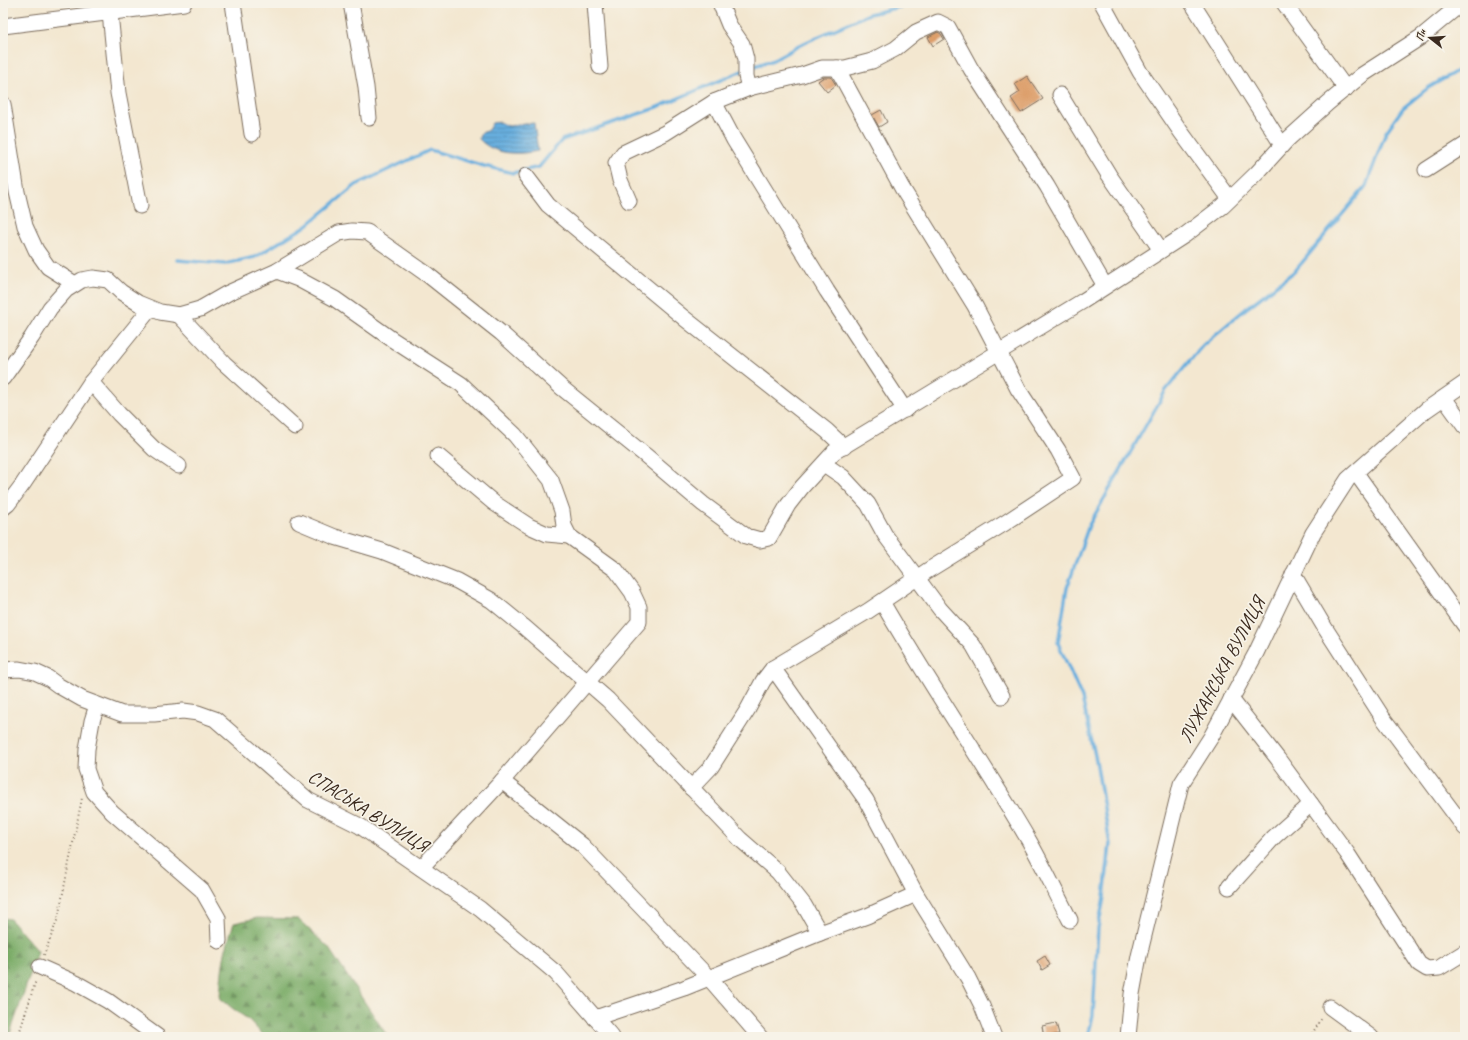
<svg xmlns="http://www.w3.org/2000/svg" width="1468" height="1040" viewBox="0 0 1468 1040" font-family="Caveat,sans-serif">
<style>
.forest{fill:url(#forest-firs);stroke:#5a6a42}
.water{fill:url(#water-rules);stroke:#516c7e}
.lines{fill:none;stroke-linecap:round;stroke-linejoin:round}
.stream{stroke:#67aede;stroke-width:3.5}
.building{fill:#db9a64}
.minor-casing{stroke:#7b6c5c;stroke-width:17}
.path{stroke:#7b6c5c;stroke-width:2;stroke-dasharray:1 3;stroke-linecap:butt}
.minor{stroke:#fff;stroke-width:15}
.labels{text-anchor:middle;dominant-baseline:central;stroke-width:3.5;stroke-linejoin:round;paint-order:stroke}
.street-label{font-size:19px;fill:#3b2a1e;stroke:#f7f3e8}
</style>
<defs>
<pattern id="forest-firs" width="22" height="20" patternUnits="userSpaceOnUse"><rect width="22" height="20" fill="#78aa65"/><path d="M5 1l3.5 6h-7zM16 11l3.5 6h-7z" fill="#648b53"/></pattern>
<pattern id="water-rules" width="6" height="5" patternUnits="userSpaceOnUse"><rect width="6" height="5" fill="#67aede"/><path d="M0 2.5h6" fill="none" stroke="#568eb3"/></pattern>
</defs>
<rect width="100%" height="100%" fill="#f7f3e8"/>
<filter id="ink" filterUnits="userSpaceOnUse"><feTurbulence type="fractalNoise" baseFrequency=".025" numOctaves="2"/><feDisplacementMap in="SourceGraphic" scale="8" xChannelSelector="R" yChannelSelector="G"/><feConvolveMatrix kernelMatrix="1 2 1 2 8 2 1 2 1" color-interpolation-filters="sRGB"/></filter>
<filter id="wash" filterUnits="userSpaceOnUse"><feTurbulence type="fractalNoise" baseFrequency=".012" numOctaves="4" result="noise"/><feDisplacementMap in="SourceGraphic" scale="16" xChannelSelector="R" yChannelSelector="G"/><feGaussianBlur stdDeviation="0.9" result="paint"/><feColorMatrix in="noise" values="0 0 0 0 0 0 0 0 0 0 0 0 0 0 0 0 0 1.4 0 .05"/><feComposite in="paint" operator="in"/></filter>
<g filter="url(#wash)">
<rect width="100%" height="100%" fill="#f3e7d0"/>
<g class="forest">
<polygon points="3,918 10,919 38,951 9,1037 3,1037"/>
<path d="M257 918 298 919 328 947 388 1037H265L249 1020 232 1008 220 998C221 970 224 950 234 923Z"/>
</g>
<path class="water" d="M500 122 508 126 534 123 538 151C517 155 494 155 479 139L480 134 488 130 492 123Z"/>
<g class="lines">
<g class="stream">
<polyline points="749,68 773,60 804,43 869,14 917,3"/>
<polyline points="177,260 225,264 255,257 306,226 356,185 430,150 484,166 513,173 539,167 562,140 653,109 742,71"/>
<polyline points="1088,1037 1093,1015 1098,928 1104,897 1110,844 1096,760 1082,698 1058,643 1067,588 1089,525 1166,390 1203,345 1248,307 1295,271 1366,186 1386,132 1403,108 1428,88 1462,68 1465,68"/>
</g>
</g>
<g id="blocks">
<g class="building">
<polygon points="938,32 941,34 944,39 933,46 928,37"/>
<polygon points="1027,76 1043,99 1021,113 1011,98 1020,92 1015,84"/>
<polygon points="824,77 831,77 836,85 827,92 818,81"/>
<polygon points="881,110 887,122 879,127 872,115"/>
<polygon points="1045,956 1050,965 1042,970 1037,961"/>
<polygon points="1056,1023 1059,1034 1044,1037 1042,1026"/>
</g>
</g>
</g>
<g filter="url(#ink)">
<use href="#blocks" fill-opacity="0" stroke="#7b6c5c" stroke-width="1"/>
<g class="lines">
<g class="minor-casing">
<g id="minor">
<polyline points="109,3 118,93 140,206"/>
<polyline points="233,3 252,134"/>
<polyline points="351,3 366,87 369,118"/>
<polyline points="595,3 600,67"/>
<polyline points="720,3 729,25 742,44 746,59 746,76 749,88"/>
<polyline points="1102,3 1140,72 1181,132 1230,199"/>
<polyline points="1192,3 1282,145"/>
<polyline points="1284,3 1346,89"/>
<polyline points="3,26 184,3"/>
<polyline points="1060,95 1109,175 1161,250"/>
<polyline points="714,102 734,140 827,291 905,410"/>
<polyline points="3,104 17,192 25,226 36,250 48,267 75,284"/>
<polyline points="1426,170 1465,145"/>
<polyline points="526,176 548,205 684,318 827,431 844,447"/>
<polyline points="629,201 620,180 616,163 623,153 665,133 714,102 749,88 802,75 822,68 845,68 872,61 895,49 916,32 938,22 948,27 971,69 1047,186 1105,286"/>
<polyline points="277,271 298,279 335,299 393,340 461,384 515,435 551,480 562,511 564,526 569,536 616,570 632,592 639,607 639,622 502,781 421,868"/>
<polyline points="179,315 224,363 295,427"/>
<polyline points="3,378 32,337 50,308 66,290 82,280 93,278 108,280 121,292 138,303 160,312 179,315 200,309 228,293 277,271 339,233 352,231 367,232 428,275 501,333 562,388 645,455 703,504 746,536 760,540 769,538 788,505 802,487 834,452 1083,301 1185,235 1223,206 1257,173 1287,140 1328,103 1362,75 1421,37 1462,3"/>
<polyline points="91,382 119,414 154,449 179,466"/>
<polyline points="1444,398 1465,427"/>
<polyline points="438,456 494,503 529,526 547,534 569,536"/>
<polyline points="824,464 843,477 868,504 885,535 917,578 940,609 973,645 1002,696"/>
<polyline points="1356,473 1465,626"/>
<polyline points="3,508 8,504 23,484 91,382 150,309"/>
<polyline points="299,522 335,537 382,551 457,581 491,600 523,626 608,700 740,839 778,872 804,905 820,933"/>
<polyline points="1293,574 1325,628 1383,718 1465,828"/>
<path d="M882 602C928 682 981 759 1028 839 1043 865 1056 893 1070 920"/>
<polyline points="773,668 866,800 916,894 968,978 982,1006 994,1037"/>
<polyline points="3,670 19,669 35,672 48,678 59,686 82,699 122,714 154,714 183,711 198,713 215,719 308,800 360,826 480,909 556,973 612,1037"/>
<polyline points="1231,699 1278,759 1347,853 1419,964 1427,969 1439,968 1465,952"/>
<polyline points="97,705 92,721 87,749 86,769 94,792 112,812 202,890 218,918 219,941"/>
<polyline points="502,781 582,845 709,978 760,1037"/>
<polyline points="691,788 711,767 748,709 763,681 773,668 868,611 927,571 1005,523 1073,478 1058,450 1018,389 975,306 902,188 837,68"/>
<polyline points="1229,887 1274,837 1311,804"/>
<polyline points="40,967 76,983 108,1001 158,1037"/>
<polyline points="1330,1007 1371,1037"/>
<polyline points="595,1018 684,988 820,933 867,916 916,894"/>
<polyline points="1128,1037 1132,994 1139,956 1181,784 1211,737 1256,653 1313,533 1348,479 1426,410 1465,383"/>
</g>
</g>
<g class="path">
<polyline points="44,955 58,918 82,798"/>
<polyline points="18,1037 36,980"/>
<polyline points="1310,1037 1322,1018"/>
</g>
<use href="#minor" class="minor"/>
</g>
</g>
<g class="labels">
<g class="street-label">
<text transform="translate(1222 670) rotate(-62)">ЛУЖАНСЬКА ВУЛИЦЯ</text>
<text transform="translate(368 811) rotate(32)">СПАСЬКА ВУЛИЦЯ</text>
</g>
</g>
<rect width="1468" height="1040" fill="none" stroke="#f7f3e8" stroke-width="16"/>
<g transform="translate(1430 38) rotate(287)" stroke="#f7f3e8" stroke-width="3" paint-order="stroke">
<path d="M0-3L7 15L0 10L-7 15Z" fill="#3b2a1e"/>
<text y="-6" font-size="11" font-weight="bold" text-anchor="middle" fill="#3b2a1e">Пн</text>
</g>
</svg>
